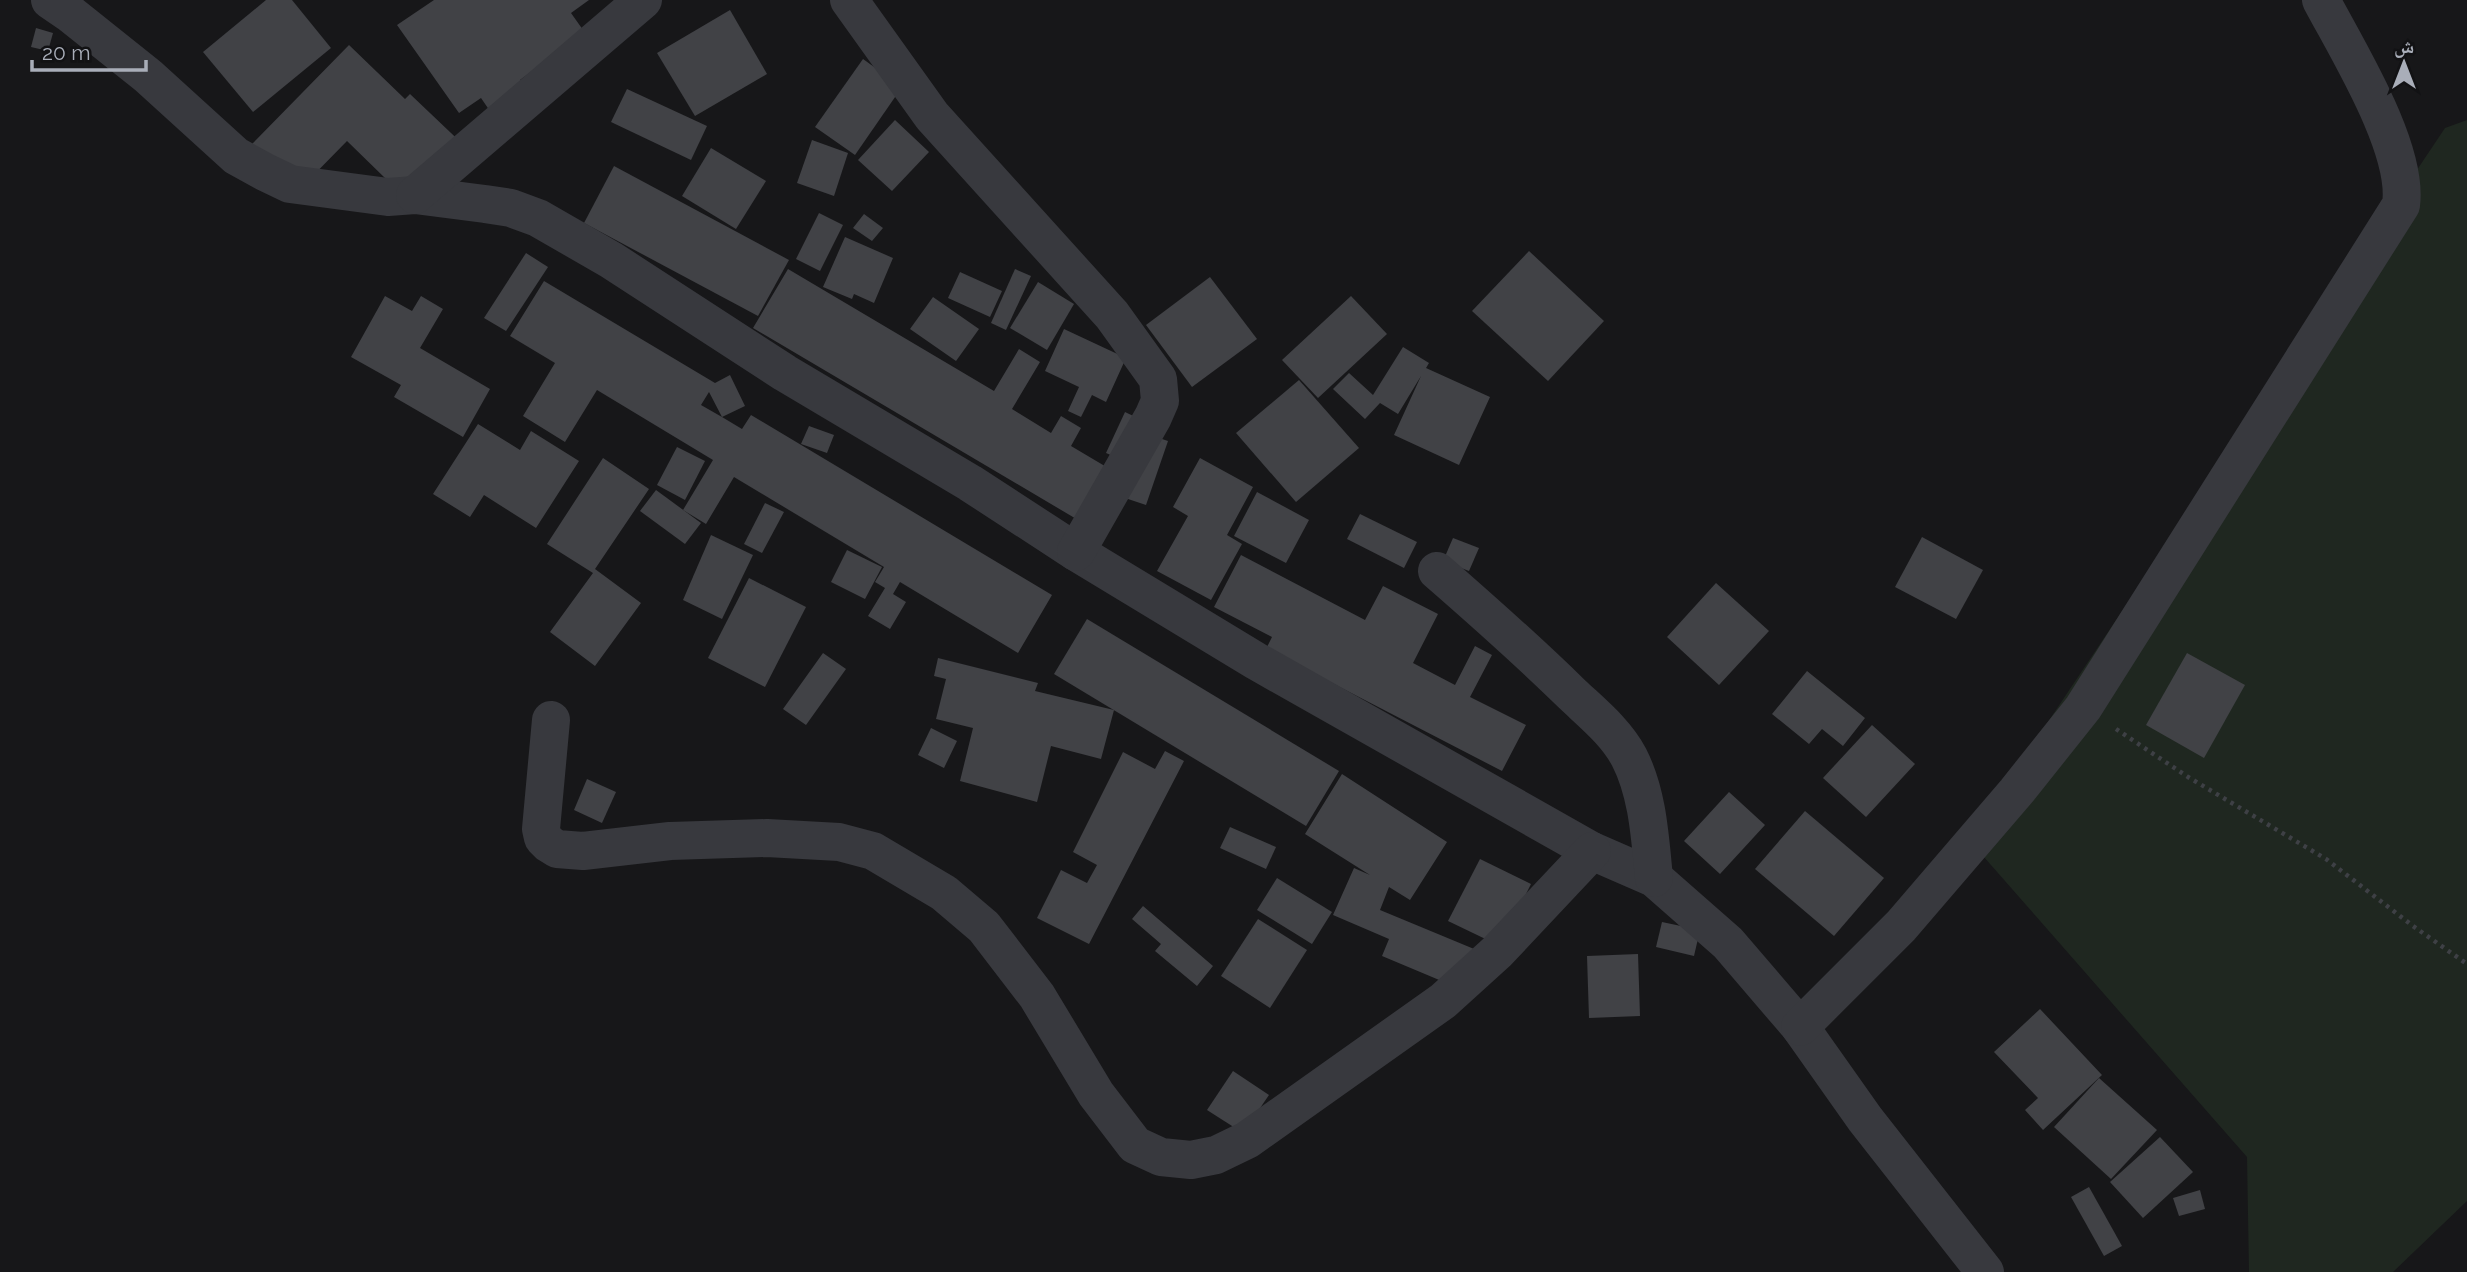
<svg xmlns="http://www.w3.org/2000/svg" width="2467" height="1272" viewBox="0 0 2467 1272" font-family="Raleway,'Noto Naskh Arabic',sans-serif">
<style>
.green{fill:#1f2720}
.building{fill:#414246;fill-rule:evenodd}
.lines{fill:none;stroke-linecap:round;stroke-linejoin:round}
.path{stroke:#3e4045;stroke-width:4.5;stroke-dasharray:3.5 5;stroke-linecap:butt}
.minor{stroke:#38393e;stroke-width:38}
</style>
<rect width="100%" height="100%" fill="#171719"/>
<polygon class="green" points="2467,120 2467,1201 2393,1272 2249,1272 2247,1157 1969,840 2445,128"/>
<g class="building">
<polygon points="266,0 292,0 331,48 253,112 203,52"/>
<polygon points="434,0 589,0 571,13 593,44 558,52 520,80 529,93 494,117 481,98 459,113 397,25"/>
<polygon points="730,10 767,74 695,116 657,53"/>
<polygon points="36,28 53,33 48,51 31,47"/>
<polygon points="349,45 405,99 410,94 471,152 409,214 386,179 347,141 298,191 251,145"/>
<polygon points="863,59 902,87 855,155 815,127"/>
<polygon points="627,89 707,126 691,160 611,122"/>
<polygon points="895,120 929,152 892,191 858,160"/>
<polygon points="812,140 848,153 834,196 797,183"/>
<polygon points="711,148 766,181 736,229 682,196"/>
<polygon points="614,166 789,260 758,316 584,223"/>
<polygon points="819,213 843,225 820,271 796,259"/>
<polygon points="864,214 883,228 872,241 853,228"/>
<polygon points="845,237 893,258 874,303 854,294 852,299 823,287"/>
<polygon points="1529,251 1604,321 1548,381 1472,311"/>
<polygon points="526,253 548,267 506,331 484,318"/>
<polygon points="788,269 994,391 1019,349 1040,362 1012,409 1051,433 1061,416 1081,428 1071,446 1125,478 1095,530 753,328"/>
<polygon points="1015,269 1031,276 1006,330 991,323"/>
<polygon points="960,272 1002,291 990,317 948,298"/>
<polygon points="1210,277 1257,339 1192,387 1146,325"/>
<path d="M544 281 715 383 730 375 745 406 722 417 742 429 751 415 1052 595 1018 653 900 582 893 594 906 602 890 629 868 616 885 588 875 582 884 567 734 477 706 524 683 510 713 460 597 390 565 442 523 416 555 363 510 336ZM709 392 722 417 701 405Z"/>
<polygon points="1038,282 1074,304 1047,350 1010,328"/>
<polygon points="385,296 412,311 421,296 443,309 420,348 490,389 463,437 394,397 401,385 351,357"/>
<polygon points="1351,296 1387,334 1318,398 1282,360"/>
<polygon points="933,297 979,329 956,361 910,329"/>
<polygon points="1064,329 1126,358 1106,402 1092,395 1081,417 1068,411 1079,387 1045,371"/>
<polygon points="1403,347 1429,363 1426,368 1490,397 1459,465 1394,435 1421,376 1398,414 1380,403 1365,419 1333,389 1349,373 1373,395"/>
<polygon points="1299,380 1359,448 1296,502 1236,433"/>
<polygon points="1125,412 1148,423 1129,463 1106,453"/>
<polygon points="478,424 520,450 531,431 579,461 536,528 484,495 470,517 433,494"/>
<polygon points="809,426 834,435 827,453 801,444"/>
<polygon points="1144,433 1168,441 1146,505 1122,497"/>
<polygon points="677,447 705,461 685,500 657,485"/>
<polygon points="603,458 649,489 595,569 641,603 595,666 550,632 593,573 547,544"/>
<polygon points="1200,458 1253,487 1227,535 1242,544 1211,600 1157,571 1188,516 1173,507"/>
<polygon points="656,490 701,523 685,544 640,511"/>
<polygon points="1257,492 1309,520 1286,563 1234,536"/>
<polygon points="765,503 784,512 762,553 744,544"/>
<polygon points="1360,514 1417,542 1404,568 1347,539"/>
<polygon points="711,535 753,555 722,619 683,600"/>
<polygon points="1922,537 1983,570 1956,619 1895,587"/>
<polygon points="1453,538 1479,548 1469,571 1443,561"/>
<polygon points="847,550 882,567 865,599 831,582"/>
<polygon points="1241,555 1365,620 1383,586 1438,614 1413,663 1455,685 1475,646 1492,655 1470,697 1526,725 1502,771 1266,649 1272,637 1214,607"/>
<polygon points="749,578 806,607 765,687 708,658"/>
<polygon points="1716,583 1769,631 1719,685 1667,637"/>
<polygon points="1087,619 1339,771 1306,826 1054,674"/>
<polygon points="823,653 846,669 806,725 783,709"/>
<polygon points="2187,653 2245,685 2204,758 2146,725"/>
<polygon points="938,658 1038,683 1035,691 1114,710 1101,759 1051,746 1037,802 960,781 973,728 936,719 946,679 934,676"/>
<polygon points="1807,671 1865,718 1843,746 1822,729 1809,744 1772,714"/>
<polygon points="1872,725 1915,764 1866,817 1823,778"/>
<polygon points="931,728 957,741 944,768 918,755"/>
<polygon points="1165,751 1184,761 1089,944 1037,918 1061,870 1087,883 1097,865 1073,852 1123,752 1155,769"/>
<polygon points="1342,774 1447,842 1410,900 1389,887 1380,910 1491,956 1475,995 1382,956 1389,939 1333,915 1354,868 1370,875 1305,834"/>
<polygon points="587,779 616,792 602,823 574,810"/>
<polygon points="1729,792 1765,825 1720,874 1684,841"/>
<polygon points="1805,811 1884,878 1834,936 1755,869"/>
<polygon points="1230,827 1276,847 1266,869 1220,848"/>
<polygon points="1480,859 1531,884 1500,946 1448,921"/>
<polygon points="1277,878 1332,912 1312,944 1257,910"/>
<polygon points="1143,906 1213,966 1197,986 1155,951 1161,944 1132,919"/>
<polygon points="1258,919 1307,950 1270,1008 1221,976"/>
<polygon points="1662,922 1700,930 1694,956 1656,947"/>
<polygon points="1638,954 1640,1016 1589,1018 1587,956"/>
<polygon points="2040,1009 2102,1075 2043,1130 2025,1110 2038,1098 1994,1052"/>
<polygon points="1233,1071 1269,1095 1243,1133 1207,1110"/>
<polygon points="2099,1078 2157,1130 2111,1179 2054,1127"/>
<polygon points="2160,1137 2193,1172 2143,1218 2110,1182"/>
<polygon points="2089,1187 2122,1246 2104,1256 2071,1197"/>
<polygon points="2200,1190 2205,1209 2179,1216 2173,1198"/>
</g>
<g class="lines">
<polyline class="path" points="2116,729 2188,777 2326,859 2413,926 2467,964"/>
<g class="minor">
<polyline points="50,0 69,13 148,76 236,156 265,172 290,184 388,197 415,195 485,204 511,208 538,218 611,260 785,373 970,483 1076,552 1256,661 1592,851 1654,878 1728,943 1800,1027 1865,1119 1985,1272"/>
<polyline points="849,0 932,116 1112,315 1158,379 1160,401 1153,417 1076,552"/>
<polyline points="415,195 643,0"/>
<path d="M1437 571C1483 611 1528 651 1572 694 1592 713 1616 732 1629 757 1648 794 1650 838 1654 878"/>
<polyline points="551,720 541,829 543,838 549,844 557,849 583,851 670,841 767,838 839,842 873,851 944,893 984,927 1037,996 1096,1094 1135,1145 1161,1157 1191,1160 1216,1155 1247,1140 1443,1001 1497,952 1592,851"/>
<path d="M1800 1027 1901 926 2016 792 2083 708 2401 205C2409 149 2348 51 2321 0"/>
</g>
</g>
<g transform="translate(2404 63)" stroke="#121214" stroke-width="5" paint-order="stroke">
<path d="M0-5L12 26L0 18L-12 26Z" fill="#a9aeb9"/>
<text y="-10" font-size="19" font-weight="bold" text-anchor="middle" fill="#a9aeb9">ش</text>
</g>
<path d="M32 60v10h114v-10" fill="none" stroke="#a9aeb9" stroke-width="3.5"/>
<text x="42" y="60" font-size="21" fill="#a9aeb9" stroke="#121214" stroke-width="5" paint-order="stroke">20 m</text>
</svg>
